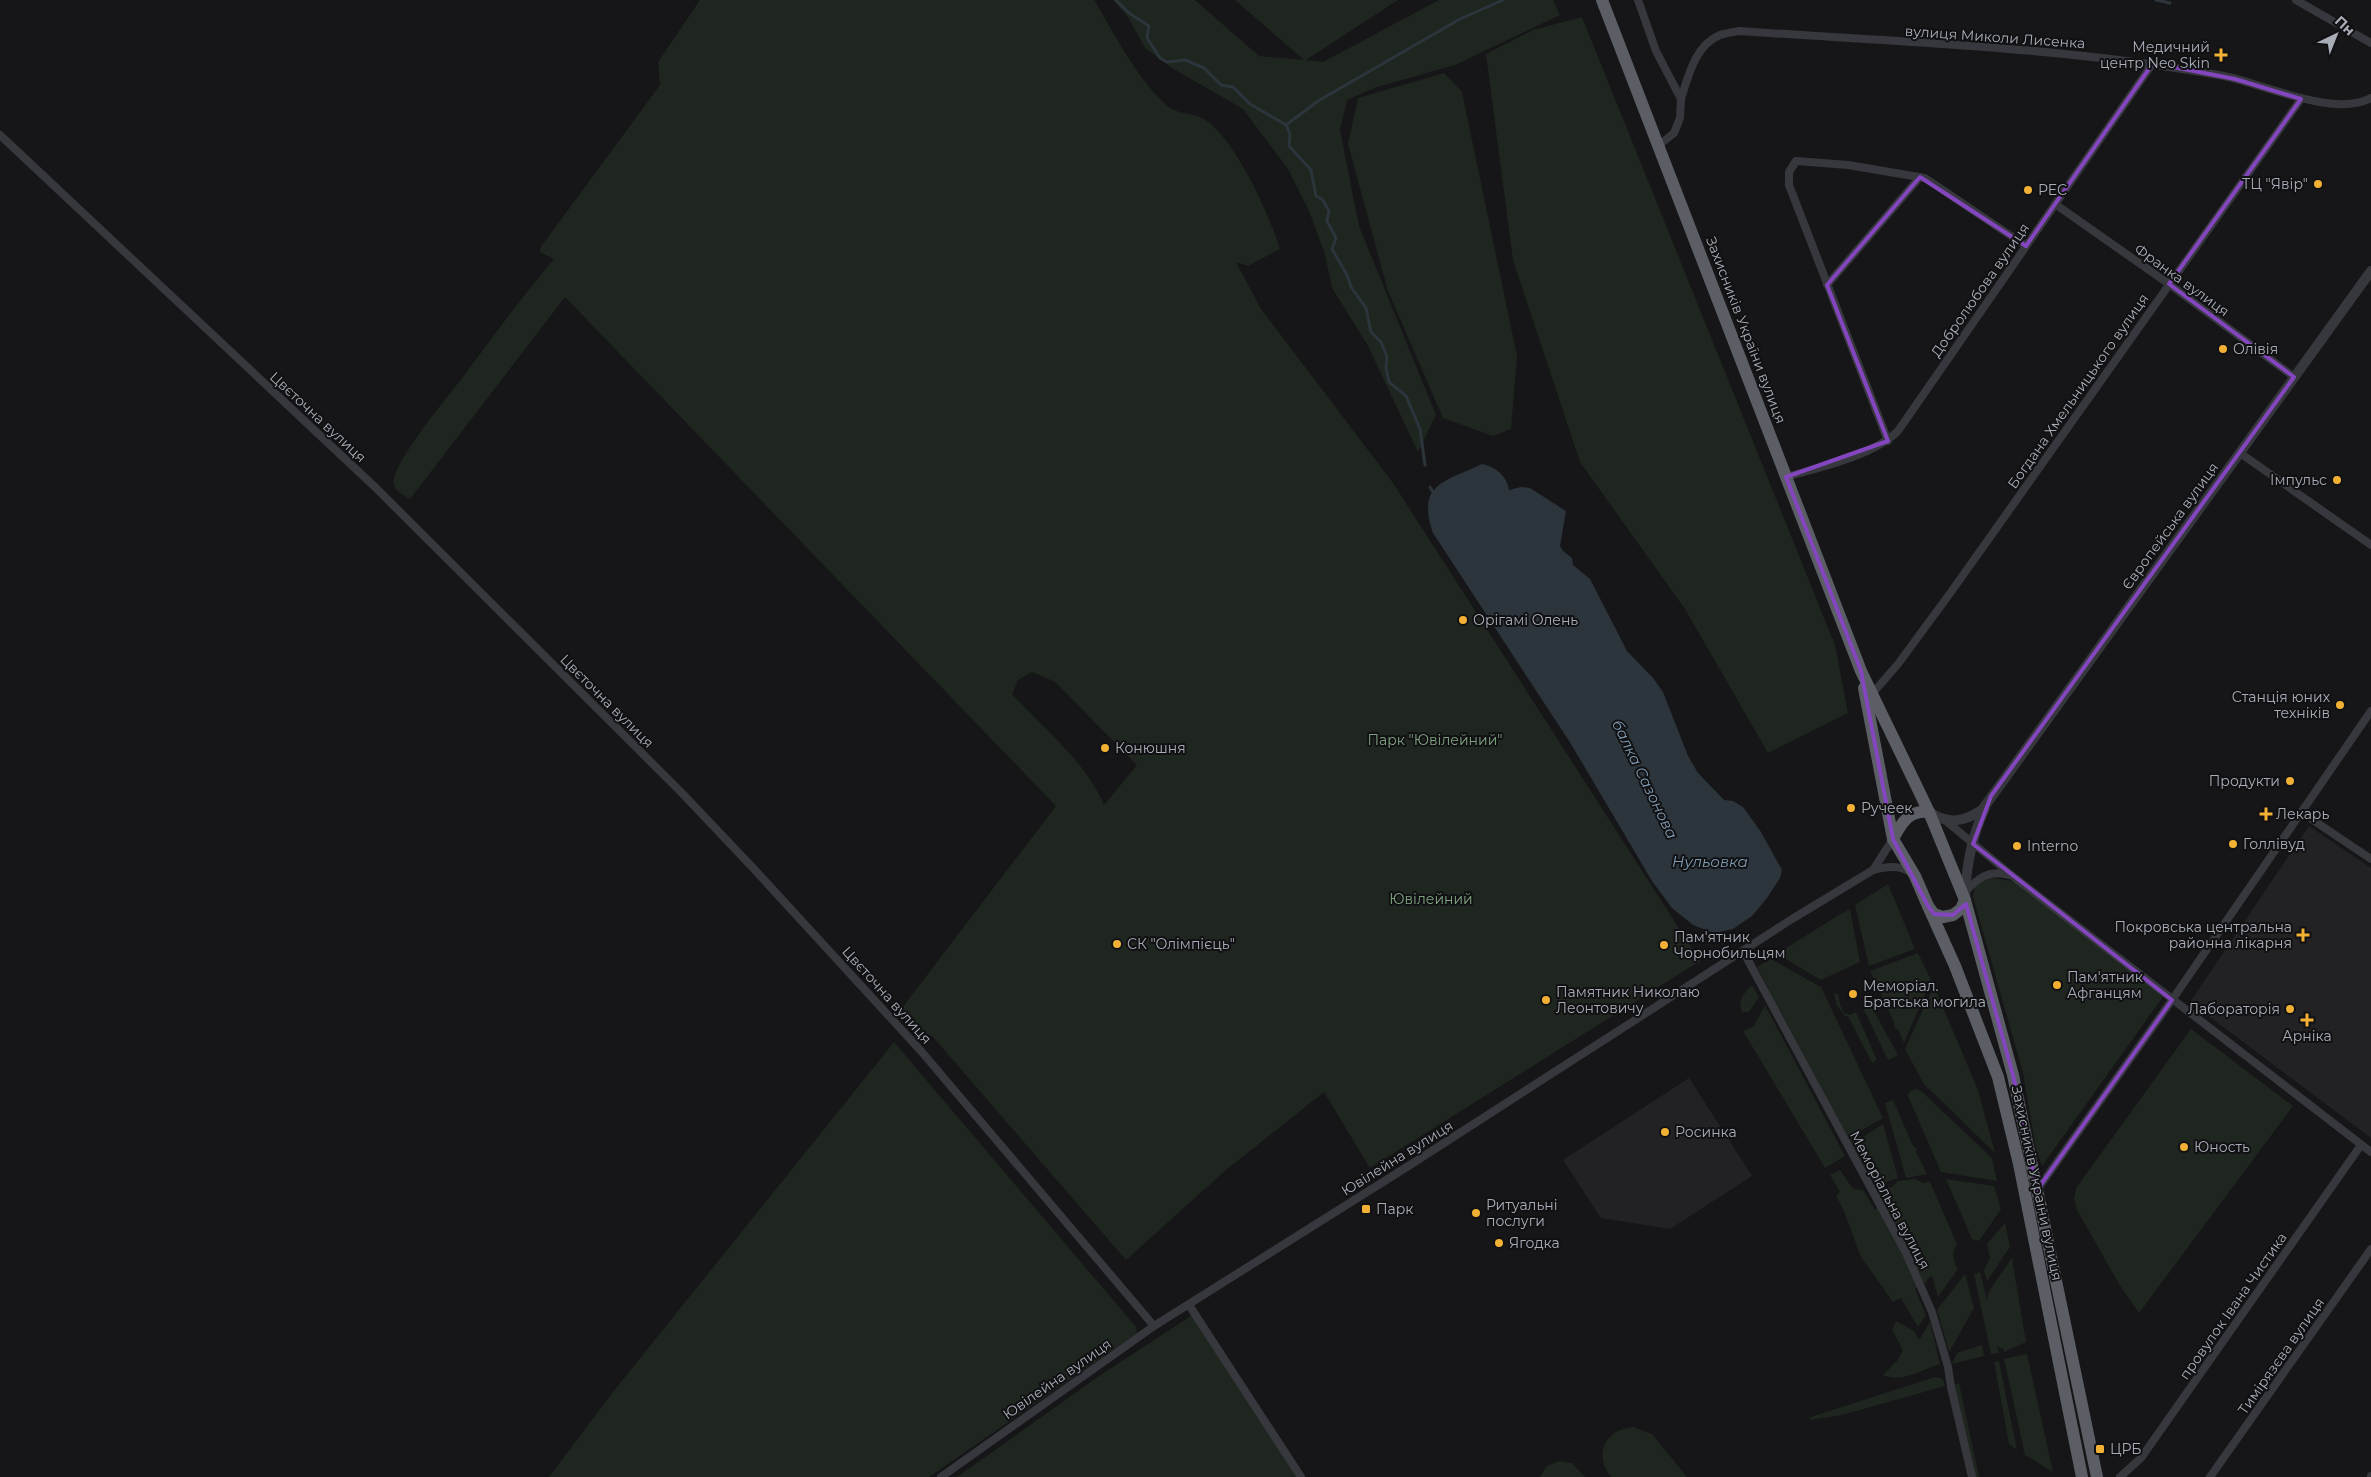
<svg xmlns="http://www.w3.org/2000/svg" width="2371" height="1477" viewBox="0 0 2371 1477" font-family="Montserrat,sans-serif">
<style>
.built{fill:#222225}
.green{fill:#1e261f;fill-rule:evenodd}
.water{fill:#2c353c}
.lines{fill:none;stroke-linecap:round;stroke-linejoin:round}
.stream{stroke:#2c353c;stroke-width:3}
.minor{stroke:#37383d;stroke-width:8}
.tertiary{stroke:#37383d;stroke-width:10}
.trunk{stroke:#5b5e65;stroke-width:12}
.marked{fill:none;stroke:#8446be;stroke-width:4;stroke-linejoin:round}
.poi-dot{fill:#f2b134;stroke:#111113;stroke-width:2}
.labels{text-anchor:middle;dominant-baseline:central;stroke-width:4;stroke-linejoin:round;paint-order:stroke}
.street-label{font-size:14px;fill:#a8adb8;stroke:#111113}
.poi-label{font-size:14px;fill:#a8adb8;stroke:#111113;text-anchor:start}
.park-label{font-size:14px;fill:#7fa381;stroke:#111113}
.water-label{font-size:15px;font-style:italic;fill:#7f9bb3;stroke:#111113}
</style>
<rect width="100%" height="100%" fill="#161618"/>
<g class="built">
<polygon points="2309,826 2371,868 2371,1138 2190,1002"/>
<polygon points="1689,1078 1752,1176 1670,1229 1601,1218 1563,1160"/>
</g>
<g class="green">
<path d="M700 0H1094C1116 36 1134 74 1165 104 1176 115 1192 112 1204 119 1235 138 1269 214 1280 249L1248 266 1236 262 1261 309 1393 483 1700 961 1370 1168 1324 1092 1226 1170 1126 1260 933 1037 913 1027 899 1012 1056 806 565 297 410 499C404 495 395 492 394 484 390 465 450 394 463 377 493 336 522 297 554 259L540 252V248L660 85 658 62ZM1032 672 1055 682 1137 765 1104 805C1086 762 1044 729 1012 694L1018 680Z"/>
<polygon points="1113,0 1195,0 1259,56 1304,60 1235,0 1398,0 1306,60 1323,62 1439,0 1553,0 1560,15 1455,65 1377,87 1347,100 1340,130 1359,226 1436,415 1418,452 1367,344 1332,288 1325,254 1309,211 1288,169 1243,109 1172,68 1145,48 1128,17"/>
<polygon points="1582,17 1835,645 1848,713 1768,753 1685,609 1580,462 1513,260 1486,54 1533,30"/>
<polygon points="1444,73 1462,92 1517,356 1511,429 1493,436 1443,418 1388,291 1348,144 1358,98"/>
<polygon points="1987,877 2018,882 2165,994 2042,1166 2036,1149 2023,1073 1973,897 1975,885"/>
<polygon points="1888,884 1915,949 1869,966 1855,905"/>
<polygon points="1850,909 1860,962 1821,980 1777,954 1837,916"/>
<polygon points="1918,953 1931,980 1904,1043 1898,1029 1895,1029 1894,1022 1870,971"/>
<polygon points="1771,959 1821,987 1883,1118 1848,1138 1783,1016 1769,996 1770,992 1757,967"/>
<path d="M1752 985 1759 997 1749 1012H1742C1737 1000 1744 993 1752 985Z"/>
<polygon points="1934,986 1978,1090 1995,1153 1924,1084 1905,1049"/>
<polygon points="1834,994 1838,994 1840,1004 1844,1013 1850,1015 1856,1012 1877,1060 1872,1063 1848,1016 1846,1017 1837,1005"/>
<polygon points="1870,1004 1898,1055 1888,1060 1863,1008"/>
<polygon points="1765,1005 1845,1156 1825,1168 1743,1031 1753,1027"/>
<polygon points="2191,1029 2293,1106 2139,1313 2119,1284 2077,1210 2074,1199 2076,1188"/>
<polygon points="894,1042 1136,1327 1137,1333 929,1477 549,1477 613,1392"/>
<polygon points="1916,1089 1921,1091 1992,1158 1997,1181 1941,1172 1908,1096 1909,1092"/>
<polygon points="1893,1100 1913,1146 1917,1149 1916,1152 1927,1174 1906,1178 1885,1103"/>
<polygon points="1883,1124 1898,1178 1875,1186 1848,1140 1855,1135 1863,1137"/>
<path d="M1840 1170 1853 1189 1863 1190 1875 1210 1882 1203 1875 1188 1892 1187 1898 1181 1915 1179 1923 1183 1930 1182 1957 1244C1952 1252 1952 1260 1958 1269L1938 1297 1932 1275 1926 1281 1927 1286 1924 1282 1915 1289 1926 1315 1918 1327 1901 1298 1893 1302 1861 1257 1844 1211 1836 1196 1840 1192 1830 1175Z"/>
<polygon points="1946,1179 1994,1186 2001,1209 1979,1241 1972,1239"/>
<polygon points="2005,1223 2010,1247 1987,1281 1984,1270 1990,1258 1987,1244"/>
<polygon points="2012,1258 2026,1342 2004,1352 2003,1348 2000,1349 1997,1345 1999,1353 1991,1354 1974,1274 1980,1272 1987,1300 1989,1291"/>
<polygon points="1965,1274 1974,1308 1949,1352 1937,1310"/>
<polygon points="1194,1314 1301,1477 957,1477 1102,1374"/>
<path d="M1896 1321 1914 1331 1919 1340 1930 1322 1940 1364C1921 1370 1903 1383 1883 1375L1897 1361 1903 1350 1892 1330Z"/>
<polygon points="1982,1345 1984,1356 1952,1364 1957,1353"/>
<polygon points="2027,1354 2053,1472 2025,1455 2004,1359"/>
<polygon points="1999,1361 2017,1450 2009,1444 1994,1362"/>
<polygon points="1935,1377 1943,1379 1945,1386 1842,1415 1809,1420 1811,1417"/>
<polygon points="1959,1383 1979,1477 1975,1477 1954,1385"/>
<path d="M1633 1427 1652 1434 1687 1477H1611C1593 1455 1605 1429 1633 1427Z"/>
<polygon points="1559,1461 1572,1463 1585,1477 1540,1477 1547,1466"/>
</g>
<path class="water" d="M1482 464C1495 467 1507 475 1509 490L1521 487 1530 488 1566 511 1560 546 1563 551 1572 558 1573 565 1590 579 1627 651 1653 678 1663 692 1688 756 1698 773 1724 800 1733 801 1743 807 1761 832 1782 870 1780 878 1767 898 1752 916 1733 929 1714 933 1693 925 1672 908 1652 881 1571 744 1433 533C1416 483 1445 482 1482 464Z"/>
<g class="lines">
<g class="stream">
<polyline points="1116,0 1129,13 1149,26 1147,38 1160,58 1167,62 1185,60 1204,68 1221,85 1233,87 1250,104 1286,125 1290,134 1289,146 1311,170 1316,196 1322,199 1329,211 1327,221 1336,238 1332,249 1347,275 1351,287 1366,308 1371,332 1381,342 1387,357 1386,368 1389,382 1406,396 1420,429 1425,465"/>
<polyline points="2156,0 2170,3"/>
<polyline points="1286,125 1318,101 1460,19 1503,0"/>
<polyline points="1430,487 1434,494"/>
</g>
<g class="minor">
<polyline points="1638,0 1656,51 1681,99 1680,118 1674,133 1658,146"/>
<polyline points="2296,0 2371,43"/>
<path d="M1681 99C1688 77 1695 45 1720 35 1726 33 1733 32 1739 31 1901 42 2065 47 2224 76 2264 84 2334 118 2371 98"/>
<polyline points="0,135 376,488 680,791 754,869 921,1051 1154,1326"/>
<polyline points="2055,204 2169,284 2294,377"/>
<polyline points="1827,285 1920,177"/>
<polyline points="1888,441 1789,185 1789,172 1796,161 1848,165 1925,178 2026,246"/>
<polyline points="2240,453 2371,545"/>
<path d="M1786 477C1821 467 1872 456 1898 431L2153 63"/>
<polyline points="1872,694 1898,664 1951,592 2301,99"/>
<polyline points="2301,812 2371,859"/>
<polyline points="1946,821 2015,878 2371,1152"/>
<path d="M1873 870C1885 867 1900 864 1911 873"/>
<path d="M1965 892C1978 878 1989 869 2009 875"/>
<polyline points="1743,951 1906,1253 1932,1312 1948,1367 1951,1387 1972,1477"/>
<polyline points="2037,1190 2172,1000 2371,711"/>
<polyline points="1189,1305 1301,1477"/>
<polyline points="941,1477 1154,1326 1410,1165 1792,919 1873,870 1893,839"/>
<polyline points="2120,1477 2141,1458 2361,1145"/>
<polyline points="2210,1477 2371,1249"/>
<polyline points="2371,1477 2371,1476"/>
</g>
<g class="tertiary">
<path d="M1929 812C1948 825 1963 822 1982 810L2371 271"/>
<path d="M1965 898C1966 867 1972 836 1985 808"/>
</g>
<g class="trunk">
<polyline points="1602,0 1861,671 1929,812 1965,900 2013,1075 2097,1477"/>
<polyline points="1864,688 1893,839 1915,876 1928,906 1934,914 1943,917 1953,915 1961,909 1965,900"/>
<path d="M1893 839C1902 822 1909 810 1929 812"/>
<polyline points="1928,906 1955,966 1998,1077 2019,1164 2082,1477"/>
</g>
</g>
<path class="marked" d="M2153 63 2235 79 2301 99 2169 284 2294 377 1991 796 1973 844 2172 1000 2037 1190 2013 1075 1966 904 1953 915 1934 914 1928 906 1893 839 1861 671 1786 477 1888 441 1827 285 1920 177 2026 246Z"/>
<g class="poi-dot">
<path d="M2218.5 47.5h5v5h5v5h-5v5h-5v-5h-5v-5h5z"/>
<circle cx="2318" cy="184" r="5"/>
<circle cx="2028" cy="190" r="5"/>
<circle cx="2223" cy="349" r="5"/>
<circle cx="2337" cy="480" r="5"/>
<circle cx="1463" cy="620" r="5"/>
<circle cx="2340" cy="705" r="5"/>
<circle cx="1105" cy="748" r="5"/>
<circle cx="2290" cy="781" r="5"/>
<circle cx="1851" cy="808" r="5"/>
<path d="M2263.5 806.5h5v5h5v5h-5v5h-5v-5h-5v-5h5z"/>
<circle cx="2233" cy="844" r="5"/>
<circle cx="2017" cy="846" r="5"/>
<path d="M2300.5 927.5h5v5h5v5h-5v5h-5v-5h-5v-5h5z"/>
<circle cx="1117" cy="944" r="5"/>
<circle cx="1664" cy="945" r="5"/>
<circle cx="2057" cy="985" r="5"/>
<circle cx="1853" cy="994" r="5"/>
<circle cx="1546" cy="1000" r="5"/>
<circle cx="2290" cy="1009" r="5"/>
<path d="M2304.5 1012.5h5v5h5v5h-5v5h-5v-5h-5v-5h5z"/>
<circle cx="1665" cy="1132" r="5"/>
<circle cx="2184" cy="1147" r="5"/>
<rect x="1361" y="1204" width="10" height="10" rx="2.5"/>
<circle cx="1476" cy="1213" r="5"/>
<circle cx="1499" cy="1243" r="5"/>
<rect x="2095" y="1444" width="10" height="10" rx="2.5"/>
</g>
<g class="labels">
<g class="street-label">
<text transform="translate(1995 37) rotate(4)">вулиця Миколи Лисенка</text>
<text transform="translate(2182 280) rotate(36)">Франка вулиця</text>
<text transform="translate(1980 290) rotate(-55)">Добролюбова вулиця</text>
<text transform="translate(1746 330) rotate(69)">Захисників України вулиця</text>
<text transform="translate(2078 391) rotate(-55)">Богдана Хмельницького вулиця</text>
<text transform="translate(318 417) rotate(43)">Цвєточна вулиця</text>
<text transform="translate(2170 526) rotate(-54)">Європейська вулиця</text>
<text transform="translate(607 701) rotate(45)">Цвєточна вулиця</text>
<text transform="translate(887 995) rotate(48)">Цвєточна вулиця</text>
<text transform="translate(1397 1158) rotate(-32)">Ювілейна вулиця</text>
<text transform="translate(2037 1183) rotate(78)">Захисників України вулиця</text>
<text transform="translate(1890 1200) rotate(62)">Меморіальна вулиця</text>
<text transform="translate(2233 1306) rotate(-55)">провулок Івана Чистика</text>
<text transform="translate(2281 1356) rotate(-55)">Тимірязєва вулиця</text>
<text transform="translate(1057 1379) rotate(-35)">Ювілейна вулиця</text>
</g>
<g class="poi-label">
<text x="2210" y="47" text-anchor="end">Медичний<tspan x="2210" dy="16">центр Neo Skin</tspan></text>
<text x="2308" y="184" text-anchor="end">ТЦ "Явір"</text>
<text x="2038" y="190">РЕС</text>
<text x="2233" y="349">Олівія</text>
<text x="2327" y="480" text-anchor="end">Імпульс</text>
<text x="1473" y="620">Орігамі Олень</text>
<text x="2330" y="697" text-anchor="end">Станція юних<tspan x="2330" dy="16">техніків</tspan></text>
<text x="1115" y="748">Конюшня</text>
<text x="2280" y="781" text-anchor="end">Продукти</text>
<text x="1861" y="808">Ручеек</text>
<text x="2276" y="814">Лекарь</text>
<text x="2243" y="844">Голлівуд</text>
<text x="2027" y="846">Interno</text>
<text x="2292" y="927" text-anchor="end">Покровська центральна<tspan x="2292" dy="16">районна лікарня</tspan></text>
<text x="1674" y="937">Пам'ятник<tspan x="1674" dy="16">Чорнобильцям</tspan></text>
<text x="1127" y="944">СК "Олімпієць"</text>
<text x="2067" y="977">Пам'ятник<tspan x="2067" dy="16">Афганцям</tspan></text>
<text x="1863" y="986">Меморіал.<tspan x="1863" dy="16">Братська могила</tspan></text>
<text x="1556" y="992">Памятник Николаю<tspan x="1556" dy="16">Леонтовичу</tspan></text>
<text x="2280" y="1009" text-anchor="end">Лабораторія</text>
<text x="2307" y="1036" text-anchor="middle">Арніка</text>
<text x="1675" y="1132">Росинка</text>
<text x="2194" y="1147">Юность</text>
<text x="1486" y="1205">Ритуальні<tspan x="1486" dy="16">послуги</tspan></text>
<text x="1376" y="1209">Парк</text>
<text x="1509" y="1243">Ягодка</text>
<text x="2110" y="1449">ЦРБ</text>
</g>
<g class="park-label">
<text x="1435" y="740">Парк "Ювілейний"</text>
<text x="1431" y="899">Ювілейний</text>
</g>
<g class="water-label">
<text transform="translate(1645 779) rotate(64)">балка Сазонова</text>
<text x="1710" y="861">Нульовка</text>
</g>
</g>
<g transform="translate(2336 35) rotate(43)" stroke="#111113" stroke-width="4" paint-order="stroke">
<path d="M0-4L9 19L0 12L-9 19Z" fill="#a8adb8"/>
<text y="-8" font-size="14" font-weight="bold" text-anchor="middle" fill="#a8adb8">Пн</text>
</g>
</svg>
